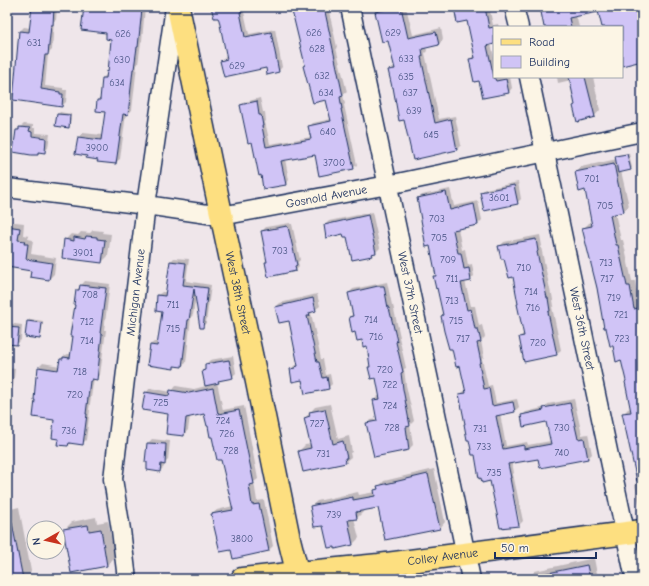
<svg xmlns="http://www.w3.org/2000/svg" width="649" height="586" viewBox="0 0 649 586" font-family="'Comic Neue',sans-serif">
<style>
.shadow{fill:#0003;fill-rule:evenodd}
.building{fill:#d0c4f6;stroke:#1b2f5e}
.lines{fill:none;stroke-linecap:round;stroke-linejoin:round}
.minor-casing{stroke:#1b2f5e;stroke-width:21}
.major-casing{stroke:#1b2f5e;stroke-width:25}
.minor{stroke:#fcf5e5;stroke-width:18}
.major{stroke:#fddf80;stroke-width:22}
.labels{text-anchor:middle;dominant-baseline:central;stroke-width:3.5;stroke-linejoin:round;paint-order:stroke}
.number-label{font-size:10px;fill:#485484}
.street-label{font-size:12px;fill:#1b2f5e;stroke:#fcf5e5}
</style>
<rect width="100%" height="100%" fill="#efe6ea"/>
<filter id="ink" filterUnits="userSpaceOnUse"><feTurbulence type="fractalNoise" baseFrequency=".025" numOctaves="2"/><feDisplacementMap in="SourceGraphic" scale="8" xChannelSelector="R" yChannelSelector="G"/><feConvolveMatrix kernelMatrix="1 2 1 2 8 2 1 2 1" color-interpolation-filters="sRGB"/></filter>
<g filter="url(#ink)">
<g class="shadow">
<polygon points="32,7 57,7 56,20 54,21 52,50 48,54 45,86 63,88 63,90 67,90 66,102 62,106 14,99 20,31 24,27 30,28 33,9 31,9"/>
<polygon points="85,7 145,7 142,41 141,42 138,64 137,65 132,110 128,114 126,114 120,159 115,163 88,155 76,153 79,137 83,133 102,135 106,111 98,100 101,97 103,78 107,74 109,71 112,39 108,32"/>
<polygon points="212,7 253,7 250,11 244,12 249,34 275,29 282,67 279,71 267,67 222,61 225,57 228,57 220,19"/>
<polygon points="290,7 328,7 337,47 336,48 347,92 343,95 345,104 344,105 357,165 353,168 315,154 285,159 289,180 286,184 261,174 253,141 241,105 245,102 260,98 263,112 265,112 266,121 265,122 270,144 311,137 309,127 313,123 331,119 327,99 310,87 309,87 304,66 305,64 293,13 292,13"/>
<polygon points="380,7 406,7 413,35 441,28 443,40 439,44 426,47 427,51 425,53 439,119 455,116 461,145 457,149 405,119 390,71 395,66 389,40 377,12 380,9"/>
<polygon points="455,7 489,7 493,25 498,24 499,27 494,27 494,43 491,44 494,56 494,77 499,77 500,78 510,77 512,88 509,92 480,80 470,59 475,55 467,20"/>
<polygon points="541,7 642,7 642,60 622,65 622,27 603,27 599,11 576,15 579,27 545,27"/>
<polygon points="557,77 593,77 600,110 594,117 576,104 571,80 558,83"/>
<polygon points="60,112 71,114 70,125 68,127 58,114"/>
<polygon points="24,124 33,125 33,128 35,128 35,133 50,134 48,148 44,152 39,152 37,154 14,152 17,130"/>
<polygon points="629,153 632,168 630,169 621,171 629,206 624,211 615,213 621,240 623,240 632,281 635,281 639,304 642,304 642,508 640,508 635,485 638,482 623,414 628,409 631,408 627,381 622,359 614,345 607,326 605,327 584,228 589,223 593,222 586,189 576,173 581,167 617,159 616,157 618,155"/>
<polygon points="518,182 521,199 517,203 481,192 485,189"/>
<path d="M450 189 454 206 478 201 482 220 478 224 458 228 462 250 465 249 468 265 472 264 474 276 470 280 465 281 471 306H475L479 326 482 325 485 337 481 341 484 357 482 359 488 386 492 385 496 403 517 399 519 407 515 411 500 414 506 446 527 442 528 445 551 441 547 421 522 416 526 412 546 407 548 404 574 399 582 435 588 434 592 454 588 458 541 467 539 457 512 462 514 473 513 474 523 521 519 525 501 527 491 480 476 454 466 424 460 395 464 391 466 390 460 365 442 316 444 314 435 276 437 274 418 199 422 195ZM508 473H509L520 523H518Z"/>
<polygon points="372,212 380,248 376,252 373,253 371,255 344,233 325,225 329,221"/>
<polygon points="7,221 24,223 23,235 29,236 28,239 33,240 31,254 56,258 54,274 49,279 32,270 7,266"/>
<polygon points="290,223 290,224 292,224 300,260 298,262 299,267 295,271 266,263 268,260 262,231 266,227"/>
<polygon points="93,230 103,231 102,233 111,234 108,256 102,262 65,240 71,234 78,235 81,232 90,233"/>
<polygon points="540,235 542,246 541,247 551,294 552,294 554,306 552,307 561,350 556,354 520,337 524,333 514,275 499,247 504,242"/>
<polygon points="174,258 189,259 186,281 211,285 206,323 202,327 196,296 193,315 191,317 186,363 182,366 176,365 173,368 150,345 154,342 159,342 163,311 158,295 162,292 167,292 171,261"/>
<polygon points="85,281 110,284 104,330 106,330 100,375 96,379 94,378 89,410 90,410 86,440 82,444 71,443 68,445 59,438 55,419 36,399 37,377 38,375 39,367 43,363 60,366 61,359 65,355 66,355 68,354 71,354 74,335 77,290"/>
<polygon points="387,282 392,305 393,305 400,337 399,337 406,368 404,369 406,385 414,421 410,425 413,445 409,449 375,456 367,424 371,420 378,419 374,400 378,396 380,396 377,377 371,366 368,345 362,339 350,317 353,314 349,293 353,289"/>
<polygon points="317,294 320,306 311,313 321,359 323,359 326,375 330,374 332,384 328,388 303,379 291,369 295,365 299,365 289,320 276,307 280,303"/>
<polygon points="30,319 43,321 41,336 40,338 28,321"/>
<polygon points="7,323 22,325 21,340 17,344 11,343 8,368 15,369 13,387 9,391 7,391"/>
<polygon points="233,356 236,373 232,377 221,379 217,382 223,410 244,406 258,479 254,482 257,501 264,500 273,546 269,550 232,548 212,514 217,510 233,506 222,458 205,413 190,416 188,430 184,435 169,414 146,393 150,388 171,392 176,386 194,389 206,386 203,371 206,368 206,364 210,360"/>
<polygon points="330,404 338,439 349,436 352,452 350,453 351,457 345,462 299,451 305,445 312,444 305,418 315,407"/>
<polygon points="152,439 170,441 168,460 164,464 164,467 160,471 148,443"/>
<polygon points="434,469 445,522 440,528 379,507 362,510 363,512 357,518 354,518 359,538 353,544 336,548 324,524 311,506 317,501 358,492 359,495 375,492 375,491 384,481"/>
<polygon points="19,507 31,571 30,572 31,578 30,579 7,579 7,510"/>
<polygon points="96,517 97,523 108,521 115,557 107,565 64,530 72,522"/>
<polygon points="594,558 598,579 528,579 535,571"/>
</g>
<g class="building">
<polygon points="32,7 54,7 53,25 51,25 48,55 45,55 41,89 60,92 60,94 63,94 62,107 13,100 19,31 29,32"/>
<polygon points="84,7 129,7 142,9 138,47 137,47 134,69 133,69 128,115 123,114 116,164 97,162 98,160 86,158 87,156 75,154 78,137 101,140 105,112 96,111 97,100 100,100 102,78 106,78 107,71 108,72 111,40 106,39 106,33 81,30"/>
<polygon points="211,7 244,7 244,11 240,12 245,37 271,32 279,72 267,75 266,68 224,77 220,61 227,59 219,20 218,18 214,18"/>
<polygon points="291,7 324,7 343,96 340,97 342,109 341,109 354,169 319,176 315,155 281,161 286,185 263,189 261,175 259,176 252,142 248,143 240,105 257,101 259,115 261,115 263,126 262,126 266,147 311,139 308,126 331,121 326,100 313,103 303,66 305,65"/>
<polygon points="396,7 401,7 408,38 436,32 439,45 422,49 423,56 421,57 435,123 451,119 457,150 413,160 404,120 399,121 393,87 392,87 388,70 395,69 388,41 382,42 375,12"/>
<polygon points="454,7 485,7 489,28 494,27 494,44 487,46 494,77 496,81 506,79 509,93 483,98 479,81 474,82 469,59 475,58 467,21 457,23"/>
<polygon points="540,7 597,7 598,12 569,18 571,27 544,27"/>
<polygon points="597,7 642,7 642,61 622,66 622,27 602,27"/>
<polygon points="569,77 585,77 595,117 577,122 573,106 575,105"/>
<polygon points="57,114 70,115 69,128 55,126"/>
<polygon points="19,127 30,128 29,131 32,132 32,136 46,138 45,153 38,152 38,155 31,155 13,152 16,130 19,130"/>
<polygon points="627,154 631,170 618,173 615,156"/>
<polygon points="614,164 624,212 610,215 616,245 618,245 627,286 630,286 634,309 638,308 642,330 642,335 640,335 642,346 642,481 637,481 622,413 631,412 625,382 626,381 621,360 616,362 613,346 610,346 606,328 604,328 597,288 582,228 592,226 585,190 579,192 575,172"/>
<polygon points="514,185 518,204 484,211 480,192"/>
<polygon points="446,192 450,210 474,204 478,225 453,230 458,253 461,253 464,269 469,268 471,281 461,283 467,310 471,309 475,329 478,329 481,342 477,343 481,362 479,363 484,389 489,388 492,406 513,402 515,412 496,416 503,449 524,445 524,449 551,444 546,422 523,427 521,415 544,410 543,408 570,403 578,439 584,438 588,459 540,468 538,459 508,464 511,478 510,478 519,526 500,528 490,481 482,483 481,478 479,479 475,455 472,455 469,440 467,440 464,424 465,424 459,394 466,393 460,366 456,367 452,349 449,349 444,331 441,316 443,315 437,288 436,289 433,276 436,276 430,246 426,247 417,198"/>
<polygon points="368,215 376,253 371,254 372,256 352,260 347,237 344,237 343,234 326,238 324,225"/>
<polygon points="7,226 20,228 18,240 25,241 24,244 28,244 26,259 52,263 49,280 30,277 31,271 7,267"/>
<polygon points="287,226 287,227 288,227 297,265 295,266 296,271 268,277 265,262 267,262 261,231"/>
<polygon points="86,236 97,237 97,239 105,240 102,263 62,258 64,239 74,241 74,237 85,239"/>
<polygon points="536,239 538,251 537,252 547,298 548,298 550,311 548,312 557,355 524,362 519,337 524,336 517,304 518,304 513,277 509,278 504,259 501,259 498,246"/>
<polygon points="170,261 186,263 183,285 208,288 203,328 200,328 194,289 189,320 188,320 182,367 174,366 174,369 147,365 150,345 157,346 162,312 156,311 157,295 165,296"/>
<polygon points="80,285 106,288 100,333 102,334 97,380 92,379 92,381 90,381 86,414 87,414 83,445 69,443 68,446 57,445 58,439 52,438 54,420 33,417 35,400 34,400 36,376 37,377 38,367 58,370 60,359 63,359 63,357 70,358 73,336 70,336 75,305 74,305 76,290 79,290"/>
<polygon points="378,286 384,286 388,308 389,308 397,341 396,342 403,372 401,373 403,389 410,426 406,427 409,450 374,457 366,423 377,421 373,400 380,399 376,378 371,379 368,367 370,367 367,346 363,347 362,340 357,341 355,332 352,333 349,317 353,316 348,293"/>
<polygon points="313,298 316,311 309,313 310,316 307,316 317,362 319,362 323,378 327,377 329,389 305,394 302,380 292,382 290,369 295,368 295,367 298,366 289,321 279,323 275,307"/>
<polygon points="27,321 42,323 40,339 25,337"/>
<polygon points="7,327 19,328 17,345 7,344"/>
<polygon points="229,360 233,378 218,381 219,383 205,386 202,371 205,370 205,364"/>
<polygon points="213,388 218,414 239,410 254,484 249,485 252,505 259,504 269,551 233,559 231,550 220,552 211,514 233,510 221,460 217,460 212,437 210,437 208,426 207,426 204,414 186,418 184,436 166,434 168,414 142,410 145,392 169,396 170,390 189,393"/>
<polygon points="325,409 333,444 343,441 347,458 345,458 346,463 303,472 298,451 311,448 304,418 310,416 309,412"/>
<polygon points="147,443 166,444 165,465 161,464 160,472 147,470 147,462 145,462"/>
<polygon points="428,474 440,529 385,540 378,508 356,512 357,519 348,520 353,545 335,549 335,547 328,548 323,526 314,527 310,506 353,497 353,500 375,496 374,490 378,489 377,486"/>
<polygon points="12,523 23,579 7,579 7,524"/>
<polygon points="88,525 89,531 101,529 107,566 71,573 63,529"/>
<polygon points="587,565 590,579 544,579 543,574"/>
</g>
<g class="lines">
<g class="minor-casing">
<g id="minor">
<path id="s1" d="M350 7 471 579"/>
<polyline points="514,7 519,27"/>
<path id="s2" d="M529 77 635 579"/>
<path id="s3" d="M7 188 146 205 221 216 388 185 642 132"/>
<path id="s4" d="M127 579 121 530 113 479 146 205 175 7"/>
</g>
</g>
<g class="major-casing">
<g id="major">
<path id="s5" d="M178 7 219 204 256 377 289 539 299 579"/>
<path id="s6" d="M242 579 298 573 379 565 642 531"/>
</g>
</g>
<use href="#minor" class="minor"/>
<use href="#major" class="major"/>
</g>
</g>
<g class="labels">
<g class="number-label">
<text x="314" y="33">626</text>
<text x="393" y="33">629</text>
<text x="123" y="34">626</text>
<text x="34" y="43">631</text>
<text x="317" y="49">628</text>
<text x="406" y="59">633</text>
<text x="122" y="60">630</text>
<text x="237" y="66">629</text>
<text x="322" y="76">632</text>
<text x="406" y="77">635</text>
<text x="117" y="83">634</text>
<text x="326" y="93">634</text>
<text x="410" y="93">637</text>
<text x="414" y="111">639</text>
<text x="328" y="132">640</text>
<text x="431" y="135">645</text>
<text x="97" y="148">3900</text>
<text x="334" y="163">3700</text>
<text x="592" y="179">701</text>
<text x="499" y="198">3601</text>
<text x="605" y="206">705</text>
<text x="437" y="219">703</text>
<text x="439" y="238">705</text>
<text x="280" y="251">703</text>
<text x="83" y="253">3901</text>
<text x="448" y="260">709</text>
<text x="606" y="263">713</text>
<text x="524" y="268">710</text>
<text x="452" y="279">711</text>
<text x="607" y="279">717</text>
<text x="531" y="292">714</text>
<text x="90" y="295">708</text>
<text x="614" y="298">719</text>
<text x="452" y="301">713</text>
<text x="173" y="305">711</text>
<text x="533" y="308">716</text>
<text x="621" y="315">721</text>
<text x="371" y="320">714</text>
<text x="456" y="321">715</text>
<text x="87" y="322">712</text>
<text x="173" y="329">715</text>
<text x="376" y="337">716</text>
<text x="463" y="339">717</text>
<text x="622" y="339">723</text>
<text x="87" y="341">714</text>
<text x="538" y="343">720</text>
<text x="385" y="370">720</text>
<text x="80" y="372">718</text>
<text x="390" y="385">722</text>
<text x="75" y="395">720</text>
<text x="161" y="403">725</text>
<text x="390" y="406">724</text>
<text x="223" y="421">724</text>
<text x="317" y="424">727</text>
<text x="392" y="428">728</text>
<text x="562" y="428">730</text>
<text x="480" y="429">731</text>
<text x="69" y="431">736</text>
<text x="227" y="434">726</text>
<text x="484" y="447">733</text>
<text x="231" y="451">728</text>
<text x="562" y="453">740</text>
<text x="323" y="454">731</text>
<text x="494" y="473">735</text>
<text x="334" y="515">739</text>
<text x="242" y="539">3800</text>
</g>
<g class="street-label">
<text stroke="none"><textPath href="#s3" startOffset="323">Gosnold Avenue</textPath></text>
<text stroke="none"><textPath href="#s4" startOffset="289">Michigan Avenue</textPath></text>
<text stroke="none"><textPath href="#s5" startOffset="292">West 38th Street</textPath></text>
<text stroke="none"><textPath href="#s1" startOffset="292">West 37th Street</textPath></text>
<text stroke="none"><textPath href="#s2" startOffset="257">West 36th Street</textPath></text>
<text stroke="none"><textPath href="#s6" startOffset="202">Colley Avenue</textPath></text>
</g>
</g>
<rect width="649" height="586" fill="none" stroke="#fcf5e5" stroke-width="24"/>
<rect x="12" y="12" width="625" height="562" fill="none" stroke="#1b2f5e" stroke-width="1.5" filter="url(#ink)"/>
<rect x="493" y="26" width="130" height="52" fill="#fcf5e5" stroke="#a2a6af"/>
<rect x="501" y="39" width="20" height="6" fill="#fddf80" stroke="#a2a6af"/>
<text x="529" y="46" font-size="12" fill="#1b2f5e">Road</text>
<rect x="501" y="56" width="20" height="12" fill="#d0c4f6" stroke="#a2a6af"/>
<text x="529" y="66" font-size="12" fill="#1b2f5e">Building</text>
<g transform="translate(46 540) rotate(262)"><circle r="19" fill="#fcf5e5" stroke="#a2a6af"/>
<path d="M0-3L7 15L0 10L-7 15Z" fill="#c8321e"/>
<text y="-6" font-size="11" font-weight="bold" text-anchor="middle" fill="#1b2f5e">N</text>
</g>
<path d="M495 552v6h101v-6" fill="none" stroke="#1b2f5e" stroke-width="2"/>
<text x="501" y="552" font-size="12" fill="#1b2f5e" stroke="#fcf5e5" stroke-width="3" paint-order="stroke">50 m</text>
</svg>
